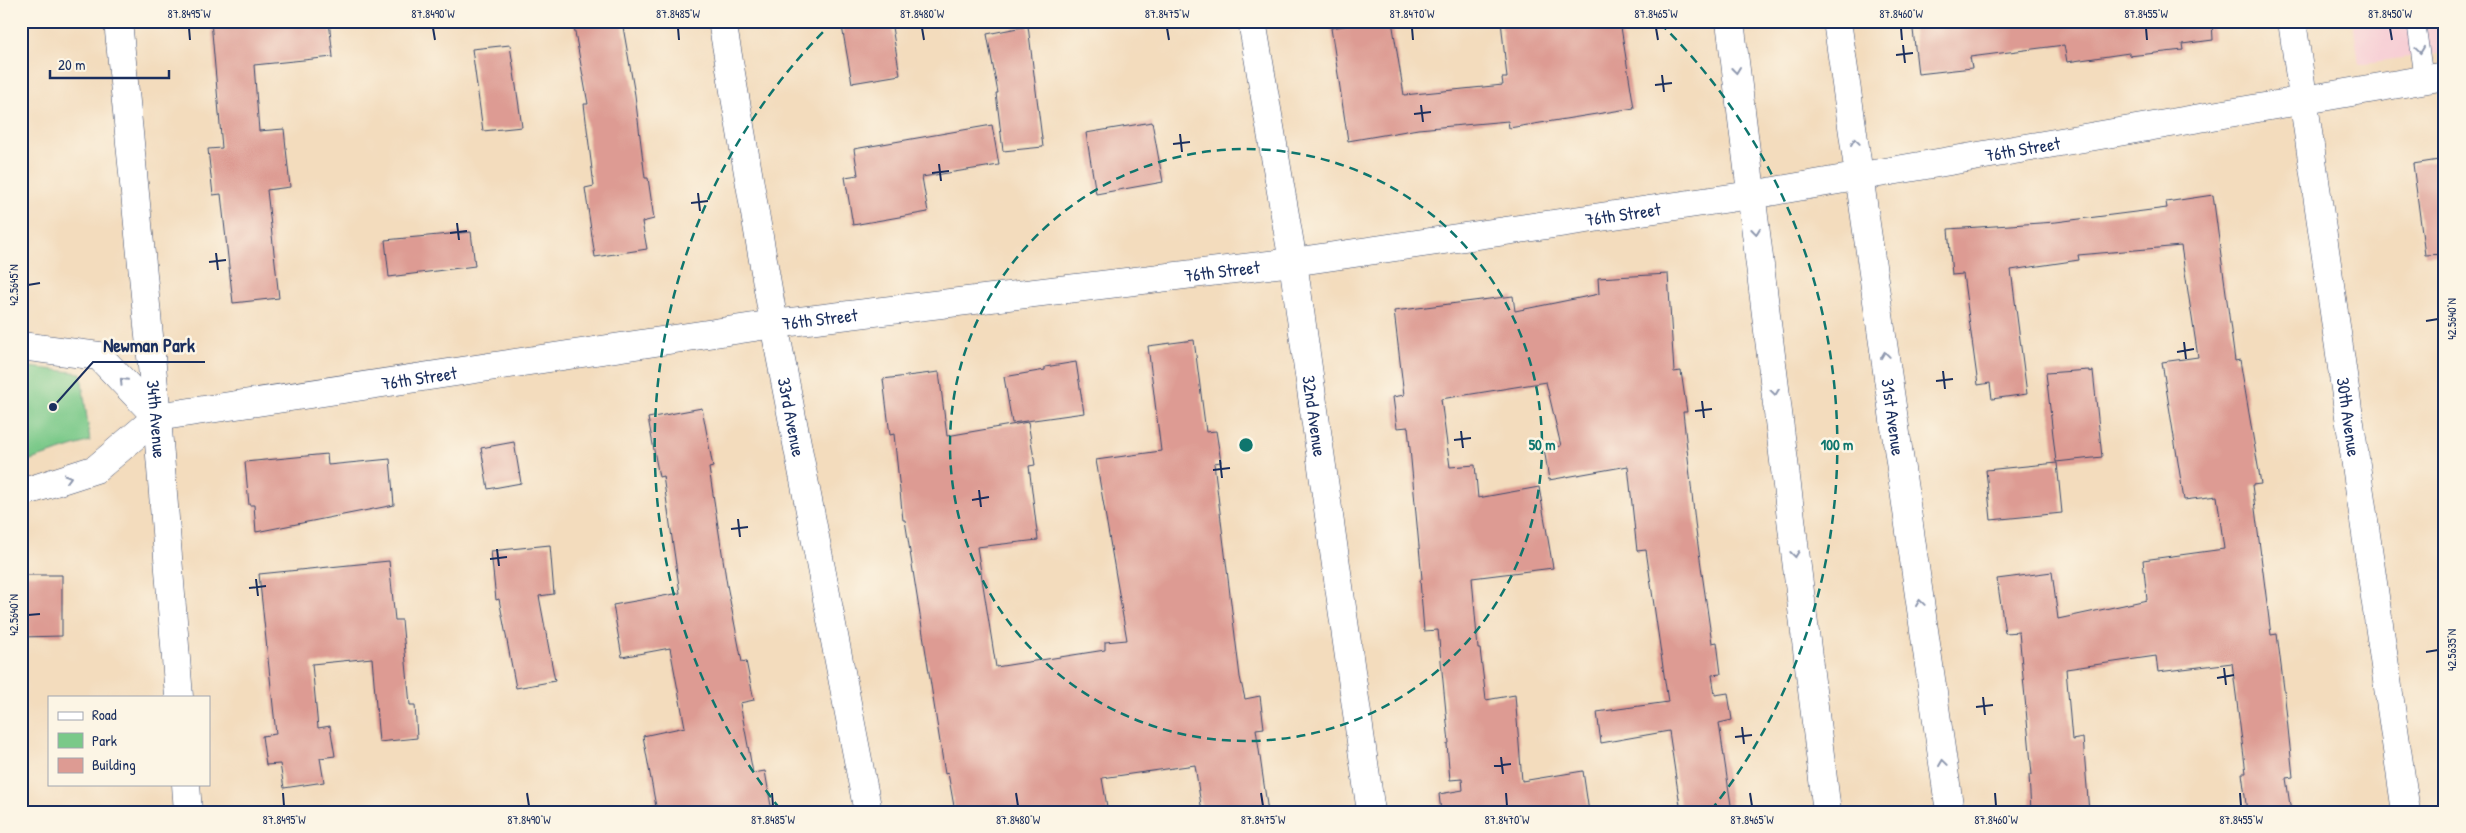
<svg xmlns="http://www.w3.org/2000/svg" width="2466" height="833" viewBox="0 0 2466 833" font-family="'Patrick Hand',sans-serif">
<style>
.built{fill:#f7cfd5}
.green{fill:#7ac989;stroke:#4a7c74}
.building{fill:#dd9b93}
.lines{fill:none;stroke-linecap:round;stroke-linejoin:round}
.service-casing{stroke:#3b496c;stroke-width:19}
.minor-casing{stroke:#3b496c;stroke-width:29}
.tertiary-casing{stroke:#3b496c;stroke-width:29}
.service{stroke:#fff;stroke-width:18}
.minor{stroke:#fff;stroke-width:28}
.tertiary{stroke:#fff;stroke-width:28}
.oneway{stroke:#8d97ae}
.ticks{fill:none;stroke:#1b2f5e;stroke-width:2}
.ring{fill:none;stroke:#0f766e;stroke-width:2.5;stroke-dasharray:9 6}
.labels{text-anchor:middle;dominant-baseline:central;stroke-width:5;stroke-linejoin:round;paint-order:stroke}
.street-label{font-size:18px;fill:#1b2f5e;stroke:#fcf5e5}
.centre{fill:#0f766e;stroke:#fcf5e5;stroke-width:2.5}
.ring-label{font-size:15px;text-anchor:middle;font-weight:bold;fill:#0f766e;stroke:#fcf5e5;stroke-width:5;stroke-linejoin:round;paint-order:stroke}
.leader{fill:none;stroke:#1b2f5e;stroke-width:2}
.callout-dot{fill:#1b2f5e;stroke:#fcf5e5;stroke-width:2}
.callout-label{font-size:19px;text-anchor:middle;font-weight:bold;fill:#1b2f5e;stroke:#fcf5e5;stroke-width:5;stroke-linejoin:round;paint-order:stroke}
.neatline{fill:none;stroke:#1b2f5e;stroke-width:2}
.ticks-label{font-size:12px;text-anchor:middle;fill:#1b2f5e}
</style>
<rect width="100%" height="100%" fill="#fcf5e5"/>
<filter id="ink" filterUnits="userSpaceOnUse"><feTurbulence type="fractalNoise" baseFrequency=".02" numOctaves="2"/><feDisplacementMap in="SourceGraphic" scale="10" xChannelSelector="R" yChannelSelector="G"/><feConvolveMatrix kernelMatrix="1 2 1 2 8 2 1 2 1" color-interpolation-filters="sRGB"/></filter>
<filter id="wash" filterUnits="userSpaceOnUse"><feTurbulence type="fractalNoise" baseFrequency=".0096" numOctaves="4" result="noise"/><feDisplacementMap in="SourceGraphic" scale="20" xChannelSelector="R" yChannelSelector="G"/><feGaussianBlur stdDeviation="1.12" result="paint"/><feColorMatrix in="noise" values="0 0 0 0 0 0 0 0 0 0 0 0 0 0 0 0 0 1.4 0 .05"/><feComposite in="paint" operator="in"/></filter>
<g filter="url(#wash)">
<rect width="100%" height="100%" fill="#f3dcbd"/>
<polygon class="built" points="2353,21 2445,21 2445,52 2359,64"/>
<polygon class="green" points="21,366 81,373 90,441 21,463"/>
<g id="blocks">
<g class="building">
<polygon points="211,21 329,21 333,57 254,65 259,131 284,129 290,187 267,190 279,298 233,303 221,194 213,195 208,149 222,148"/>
<polygon points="573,21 622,21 635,95 645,178 648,178 654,219 642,222 647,249 595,257 585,188 594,186 584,104 588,104"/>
<polygon points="841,21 891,21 900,75 852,83"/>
<polygon points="1373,21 1392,21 1404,95 1503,85 1502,78 1507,78 1501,21 1620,21 1634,108 1509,128 1508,121 1418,129 1348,141 1331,28"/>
<polygon points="1912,21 2212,21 2213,40 2182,44 2183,50 2129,56 2129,53 2067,62 2064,45 1970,57 1972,68 1918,74"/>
<polygon points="1028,26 1043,147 1003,151 996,93 998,93 987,34"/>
<polygon points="510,45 522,127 483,131 472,49"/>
<polygon points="1152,122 1163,182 1096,194 1086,133"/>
<polygon points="992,125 999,165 922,177 928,212 853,225 845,177 858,175 854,149"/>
<polygon points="2445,159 2445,254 2425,255 2413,164"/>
<polygon points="2213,195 2235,361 2240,360 2261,484 2252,485 2271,635 2277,634 2284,689 2293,777 2286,778 2291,812 2247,812 2242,773 2246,773 2232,663 2158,672 2156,656 2066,669 2072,740 2083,738 2089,812 2031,812 2029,775 2032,775 2019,632 2005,633 1997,579 2052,572 2058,619 2147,600 2143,560 2224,549 2217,496 2184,500 2162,362 2198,357 2181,246 2078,255 2079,260 2011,270 2027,394 1992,399 1990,383 1978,385 1963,274 1952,275 1948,229 2056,222 2167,208 2166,202"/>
<polygon points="471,232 475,266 389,277 385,240"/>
<polygon points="1668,274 1674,372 1681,371 1687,412 1683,412 1696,531 1712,643 1717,642 1721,674 1712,675 1715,695 1728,693 1732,720 1719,723 1732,812 1681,812 1669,731 1601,743 1597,712 1668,702 1646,550 1637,551 1628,466 1549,480 1544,448 1561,446 1546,382 1441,399 1450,467 1475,465 1478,498 1539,487 1553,568 1472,578 1478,649 1480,649 1486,700 1515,695 1522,781 1583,771 1589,812 1441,812 1439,794 1463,790 1462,779 1450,780 1447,744 1449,743 1438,630 1424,631 1420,580 1422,579 1408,427 1397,428 1393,397 1404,395 1394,311 1513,296 1515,311 1599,294 1598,278"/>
<polygon points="1194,340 1206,432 1216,431 1221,462 1214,463 1240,677 1245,699 1260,696 1264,728 1256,729 1268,812 1202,812 1195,765 1102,778 1108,812 955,812 948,773 945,774 905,520 903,520 894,434 890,435 883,379 939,372 947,436 1028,422 1035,465 1029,466 1038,540 977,547 996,667 1105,650 1105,642 1127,640 1096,460 1161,451 1148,346"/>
<polygon points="1076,362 1084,413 1012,423 1004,377 1045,370 1045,367"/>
<polygon points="2089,370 2089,372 2093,371 2102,457 2056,462 2046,373"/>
<polygon points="702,408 713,467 709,468 727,585 742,662 746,661 754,700 740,703 753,773 765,771 772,812 657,812 643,736 685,727 670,648 622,657 613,605 680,593 663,476 659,477 648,418"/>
<polygon points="514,442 521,483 488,489 481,448"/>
<polygon points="327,454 328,465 390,459 394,505 256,532 254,505 249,505 245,462"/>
<polygon points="2057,463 2062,513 1991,520 1986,470"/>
<polygon points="550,545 554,594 539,596 555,681 516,688 499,599 496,600 491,551"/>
<polygon points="389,561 395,620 402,620 410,705 415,705 417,738 379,742 372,658 312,664 318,728 330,726 335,756 320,758 324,782 284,788 280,764 266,765 262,736 276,734 259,574"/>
<polygon points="21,575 62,575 62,636 21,637"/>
</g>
</g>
</g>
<g filter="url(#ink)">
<use href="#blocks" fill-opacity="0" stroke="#3b496c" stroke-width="1"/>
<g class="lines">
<g class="service-casing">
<polyline id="service" points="2416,21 2424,80"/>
</g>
<g class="minor-casing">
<g id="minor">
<path id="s1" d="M118 21 157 417 179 697"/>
<path id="s2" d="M722 21 774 324 868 812"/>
<path id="s3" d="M1252 21 1293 262 1371 812"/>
<polyline points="1730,21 1827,812"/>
<path id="s4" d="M1837 21 1950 812"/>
<polyline points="21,346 99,356 157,417"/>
<path id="s5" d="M157 417 774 324 1293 262 1751 195 2445 76"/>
<polyline points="21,493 96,469 157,417"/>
<polyline points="186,784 188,812"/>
</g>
</g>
<g class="tertiary-casing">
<g id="tertiary">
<path id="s6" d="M2292 21 2406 812"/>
</g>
</g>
<use href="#service" class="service"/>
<use href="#minor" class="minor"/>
<use href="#tertiary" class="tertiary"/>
</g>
<defs><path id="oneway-chevron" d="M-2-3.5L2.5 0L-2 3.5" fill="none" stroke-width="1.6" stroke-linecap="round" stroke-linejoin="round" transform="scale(1.25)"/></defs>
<g class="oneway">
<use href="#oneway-chevron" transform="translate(2420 50) rotate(82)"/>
<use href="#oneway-chevron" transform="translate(1736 70) rotate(83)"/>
<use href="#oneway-chevron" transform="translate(1855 142) rotate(-98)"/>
<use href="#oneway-chevron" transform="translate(1756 231) rotate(83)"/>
<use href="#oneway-chevron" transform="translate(1885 355) rotate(-98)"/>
<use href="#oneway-chevron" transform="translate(123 381) rotate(-133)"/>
<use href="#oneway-chevron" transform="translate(1775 392) rotate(83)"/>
<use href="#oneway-chevron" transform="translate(68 478) rotate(-17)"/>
<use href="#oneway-chevron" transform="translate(1795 554) rotate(83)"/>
<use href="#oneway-chevron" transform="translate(1920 603) rotate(-98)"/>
<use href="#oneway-chevron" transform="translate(1943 763) rotate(-98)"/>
</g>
</g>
<path class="ticks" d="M189 28 190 40M433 28 435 40M678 28 679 40M922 28 924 40M1167 28 1169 40M1412 28 1413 40M1656 28 1658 40M1901 28 1902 40M2146 28 2147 40M2390 28 2392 40M1903 45 1905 63M1896 55 1913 53M1662 75 1664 92M1655 85 1672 83M1421 105 1423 122M1414 114 1431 112M1180 134 1182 152M1173 144 1190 142M939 164 941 181M932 173 949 171M698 193 700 211M691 203 708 201M457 223 459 240M450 233 467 231M216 253 218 270M209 262 226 260M28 285 40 283M2426 321 2438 319M2184 342 2186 359M2177 352 2194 349M1943 371 1945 389M1936 381 1953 379M1702 401 1704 418M1695 411 1712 409M1461 431 1463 448M1454 440 1471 438M1220 460 1222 478M1213 470 1230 468M979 490 981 507M972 500 989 497M738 519 740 537M731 529 748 527M497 549 499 566M490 559 507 557M256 579 258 596M249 588 266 586M28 615 40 614M2426 652 2438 650M2224 668 2226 685M2217 678 2234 675M1983 697 1985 715M1976 707 1993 705M1742 727 1744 744M1735 737 1752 735M1501 757 1503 774M1494 766 1511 764M283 793 284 806M527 793 529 806M772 793 773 806M1016 793 1018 806M1261 793 1263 806M1506 793 1507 806M1750 793 1752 806M1995 793 1996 806M2240 793 2241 806"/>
<g class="ring">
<circle cx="1246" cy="445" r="296"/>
<path d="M780 809A591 591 0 0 1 832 23M1660 23A591 591 0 0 1 1712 809"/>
</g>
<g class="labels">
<g class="street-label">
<text stroke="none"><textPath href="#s5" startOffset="1885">76th Street</textPath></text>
<text stroke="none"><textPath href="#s5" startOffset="1480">76th Street</textPath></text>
<text stroke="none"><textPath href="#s5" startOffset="1075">76th Street</textPath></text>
<text stroke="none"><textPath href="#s5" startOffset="670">76th Street</textPath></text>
<text stroke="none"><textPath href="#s5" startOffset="265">76th Street</textPath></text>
<text stroke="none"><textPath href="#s3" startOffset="400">32nd Avenue</textPath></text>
<text stroke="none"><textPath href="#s4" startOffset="400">31st Avenue</textPath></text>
<text stroke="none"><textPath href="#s2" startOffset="402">33rd Avenue</textPath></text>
<text stroke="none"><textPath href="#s6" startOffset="400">30th Avenue</textPath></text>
<text stroke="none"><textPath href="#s1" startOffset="400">34th Avenue</textPath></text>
</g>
</g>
<circle cx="1246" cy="445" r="8" class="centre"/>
<g class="ring-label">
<text x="1542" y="450">50 m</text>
<text x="1837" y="450">100 m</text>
</g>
<path class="leader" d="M53 407L93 362H205"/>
<circle class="callout-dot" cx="53" cy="407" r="5"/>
<g class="callout-label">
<text x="149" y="352">Newman Park</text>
</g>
<rect width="2466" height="833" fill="none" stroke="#fcf5e5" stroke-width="55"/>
<rect x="48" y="696" width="162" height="90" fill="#fcf5e5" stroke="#a2a6af"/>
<rect x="58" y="712" width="25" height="8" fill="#ffffff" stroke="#a2a6af"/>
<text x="92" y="720" font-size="15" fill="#1b2f5e">Road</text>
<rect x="58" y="733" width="25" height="15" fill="#7ac989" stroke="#a2a6af"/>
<text x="92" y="746" font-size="15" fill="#1b2f5e">Park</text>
<rect x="58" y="758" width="25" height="15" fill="#dd9b93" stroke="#a2a6af"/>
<text x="92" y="770" font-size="15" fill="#1b2f5e">Building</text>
<path d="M50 70v8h119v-8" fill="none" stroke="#1b2f5e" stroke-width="2.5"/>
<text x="58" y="70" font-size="15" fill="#1b2f5e" stroke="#fcf5e5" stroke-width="4" paint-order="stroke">20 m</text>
<rect x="28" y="28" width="2410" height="778" class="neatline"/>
<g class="ticks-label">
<text x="189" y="18">87.8495°W</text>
<text x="433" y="18">87.8490°W</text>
<text x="678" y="18">87.8485°W</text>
<text x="922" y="18">87.8480°W</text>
<text x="1167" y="18">87.8475°W</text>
<text x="1412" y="18">87.8470°W</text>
<text x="1656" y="18">87.8465°W</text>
<text x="1901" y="18">87.8460°W</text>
<text x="2146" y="18">87.8455°W</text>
<text x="2390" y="18">87.8450°W</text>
<text transform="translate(14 285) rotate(-90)" y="4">42.5645°N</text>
<text transform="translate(2452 319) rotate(-90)" y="4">42.5640°N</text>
<text transform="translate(14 615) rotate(-90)" y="4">42.5640°N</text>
<text transform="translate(2452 650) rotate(-90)" y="4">42.5635°N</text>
<text x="284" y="824">87.8495°W</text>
<text x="529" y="824">87.8490°W</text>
<text x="773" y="824">87.8485°W</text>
<text x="1018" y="824">87.8480°W</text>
<text x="1263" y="824">87.8475°W</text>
<text x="1507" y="824">87.8470°W</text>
<text x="1752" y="824">87.8465°W</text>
<text x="1996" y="824">87.8460°W</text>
<text x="2241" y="824">87.8455°W</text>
</g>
</svg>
